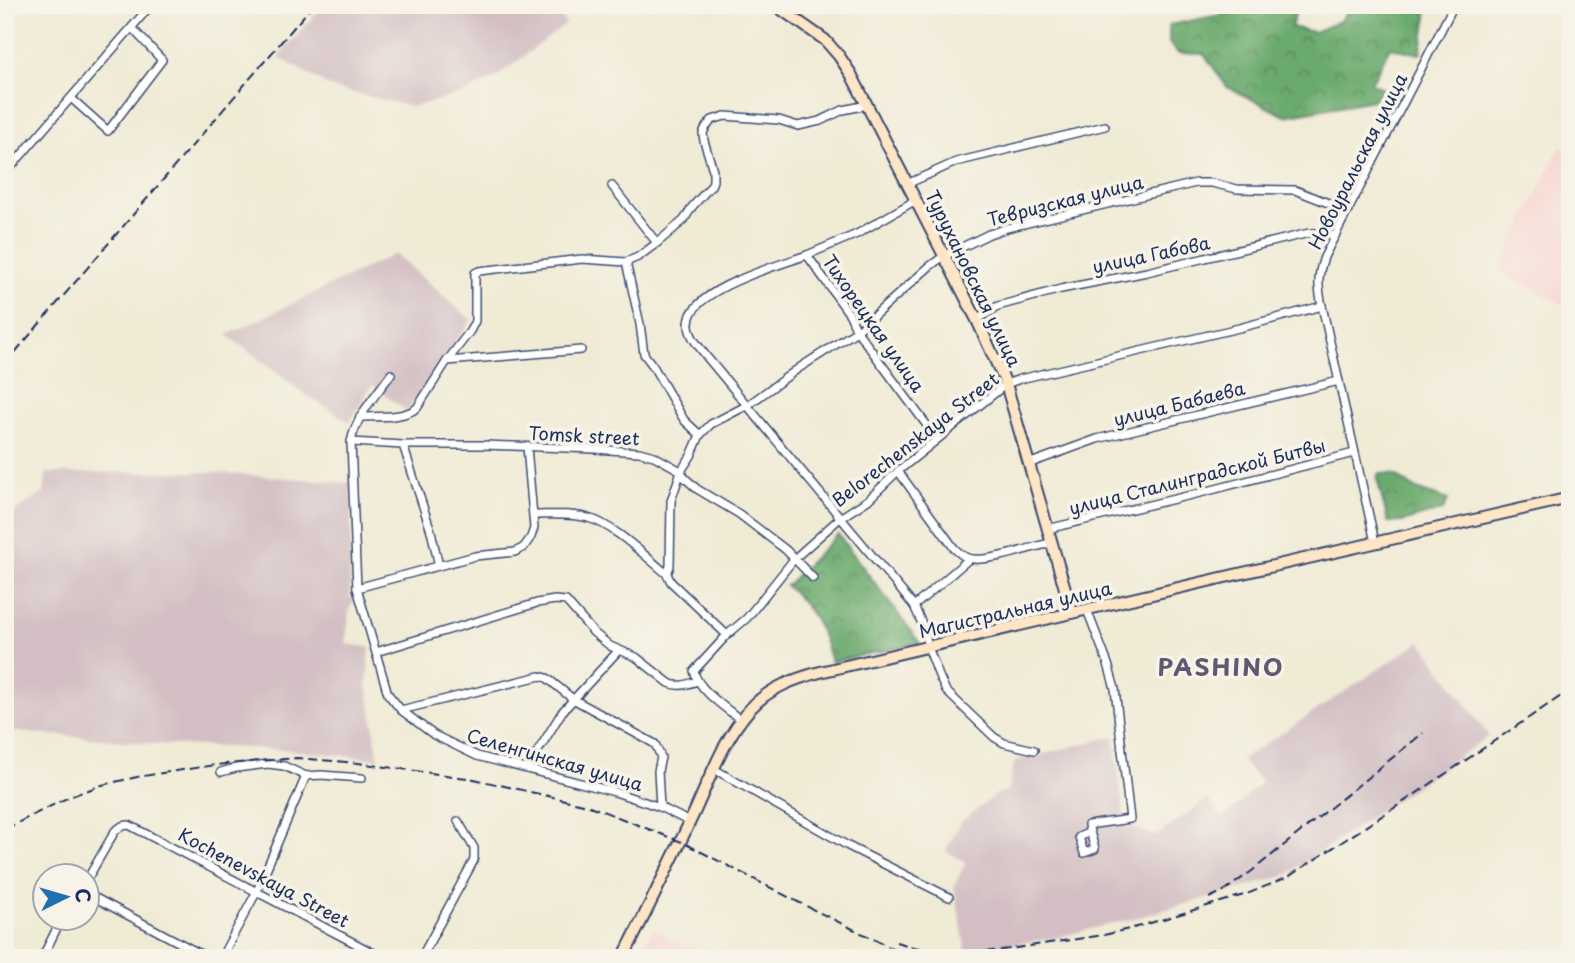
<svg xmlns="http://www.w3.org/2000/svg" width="1575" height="963" viewBox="0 0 1575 963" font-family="'Playpen Sans',sans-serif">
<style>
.built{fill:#f7d0cc}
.industrial{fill:#d2bec3}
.forest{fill:url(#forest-crowns);stroke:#436c66;stroke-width:2}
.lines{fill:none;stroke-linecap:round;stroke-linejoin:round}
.street-casing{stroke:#3b4b70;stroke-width:10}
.secondary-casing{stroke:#3b4b70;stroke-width:14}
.street{stroke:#fff;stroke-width:7}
.secondary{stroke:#fde5c5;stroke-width:10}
.rail{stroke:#1b2f5e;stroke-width:2;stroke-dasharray:10 5;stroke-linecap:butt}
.labels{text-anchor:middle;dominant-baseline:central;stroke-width:7;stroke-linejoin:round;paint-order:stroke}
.street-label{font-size:18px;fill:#1b2f5e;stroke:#f7f3e8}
.district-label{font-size:24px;font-weight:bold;letter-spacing:2px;fill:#615971;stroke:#f7f3e8}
</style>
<defs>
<pattern id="forest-crowns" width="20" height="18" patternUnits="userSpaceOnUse" patternTransform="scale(1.75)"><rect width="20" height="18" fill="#6baa6d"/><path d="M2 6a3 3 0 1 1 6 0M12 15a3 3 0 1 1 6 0" fill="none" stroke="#578b5d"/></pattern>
</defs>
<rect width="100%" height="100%" fill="#f7f3e8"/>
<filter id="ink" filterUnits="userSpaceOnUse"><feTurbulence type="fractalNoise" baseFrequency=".0143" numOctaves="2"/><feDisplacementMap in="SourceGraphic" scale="14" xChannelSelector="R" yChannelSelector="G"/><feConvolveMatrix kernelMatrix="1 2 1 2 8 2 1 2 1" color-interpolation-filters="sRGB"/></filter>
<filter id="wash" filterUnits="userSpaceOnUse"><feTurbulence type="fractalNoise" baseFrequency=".00686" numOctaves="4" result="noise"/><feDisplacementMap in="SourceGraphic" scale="28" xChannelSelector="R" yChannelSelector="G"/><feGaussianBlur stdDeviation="1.57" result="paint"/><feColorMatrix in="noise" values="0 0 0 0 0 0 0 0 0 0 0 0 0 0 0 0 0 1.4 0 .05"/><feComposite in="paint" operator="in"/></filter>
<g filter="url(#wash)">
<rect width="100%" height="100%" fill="#f0ebd5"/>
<g class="built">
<polygon points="1560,147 1570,152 1570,303 1568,307 1498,272"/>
<polygon points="652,929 715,958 637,958"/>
</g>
<g class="industrial">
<polygon points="324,5 553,5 566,24 498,76 465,93 413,107 332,88 278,57"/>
<polygon points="395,254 471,320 407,412 372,385 350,422 302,392 227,335"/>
<polygon points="210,472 352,483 350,597 355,599 349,609 346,644 370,647 367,684 379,759 289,750 156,744 7,731 5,732 5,518 44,493 46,473"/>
<polygon points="1421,641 1489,736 1285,876 1136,918 1053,938 966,951 954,886 966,862 945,851 961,822 998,793 1007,792 1015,761 1114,736 1125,825 1156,836 1208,799 1222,819 1262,782 1241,760"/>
</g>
<g class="forest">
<polygon points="1251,5 1298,5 1291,27 1314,32 1340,21 1352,5 1424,5 1427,18 1420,54 1390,47 1371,83 1382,88 1373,100 1285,116 1227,87 1204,54 1178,53 1169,43 1169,25 1225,14"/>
<polygon points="1379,473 1395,475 1414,488 1448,500 1443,510 1402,522 1388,522 1377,478"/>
<path d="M838 534 920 643 831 662C821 627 814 610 786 586Z"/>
</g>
</g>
<g filter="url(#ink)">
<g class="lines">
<g class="street-casing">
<g id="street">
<polyline points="71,98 108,131 162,60 132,28"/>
<polyline points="5,174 151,5"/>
<polyline points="907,184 956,162 1105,126"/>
<polyline points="612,186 657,243"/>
<polyline points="916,200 857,234 807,255 850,315 857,331 937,439"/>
<path d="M807 255C780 265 690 289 689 323 688 336 700 347 706 356L914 606 924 628 928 647 939 676 946 691 994 737 1004 743 1034 750"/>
<polyline points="626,262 640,324 644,354 653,366 684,420 700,435"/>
<polyline points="977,320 998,306 1061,289 1147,272 1309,233 1324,233 1335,236"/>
<polyline points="447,361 581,350"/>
<path d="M391 374C376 395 356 416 351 442L357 588 388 694 401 710 434 735 477 756 615 792 660 807 690 822"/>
<path d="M360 417C378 416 402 419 417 408L447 361 470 331 475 321V273L479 271 582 259 626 262 638 257 657 243 684 220 692 207 711 186 713 181V170L704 141 703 133 706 127 712 120 725 116 779 120 798 126 820 121 843 110 867 105"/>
<polyline points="351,442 403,445 483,445 594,449 639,452 654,456 681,471 685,478 697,489 739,514 786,550 813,578"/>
<polyline points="403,445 431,531 439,566"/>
<polyline points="1028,464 1097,439 1339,381"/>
<path d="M898 471 954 548C958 552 962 556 968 558 984 564 1032 547 1050 543"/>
<path d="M533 515C551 515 570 513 588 518 613 524 646 557 667 574L671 582 727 635"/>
<polyline points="1047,529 1200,493 1354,453"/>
<path d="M1375 542 1322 306C1318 286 1317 277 1324 257L1454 5"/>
<polyline points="667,574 670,566 671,501 681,471 691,456 700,435 711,424 748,405 799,368 857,331 930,266 944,256 989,234 1007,228 1196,183 1212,183 1237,189 1295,190 1349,211"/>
<polyline points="357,588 475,556 515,552 524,547 531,537 534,528 527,447"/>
<polyline points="914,606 969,559"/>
<polyline points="1087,610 1108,664 1115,689 1130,819 1088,825 1095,849 1084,853 1079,837 1090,832"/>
<path d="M376 652 537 603 555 600 566 601 593 632 610 646 636 657 669 683C678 688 688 684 697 681"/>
<polyline points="401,710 540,676 547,678 573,699 655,744 661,757 658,771 660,807"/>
<path d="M741 720C727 709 697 689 694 671L727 635 747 618 794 559 840 518 868 500 898 471 1006 384 1020 379 1239 328 1322 306"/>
<polyline points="527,769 562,712 618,651"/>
<polyline points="714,769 848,846 949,897"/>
<polyline points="221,772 236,768 268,764 284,766 306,776 321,775 362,778"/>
<polyline points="88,878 115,831 122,826 129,825 383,958"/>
<polyline points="88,894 208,958"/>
<polyline points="42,958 62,918"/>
<polyline points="221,958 257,891 306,776"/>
<polyline points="421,958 474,860 474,848 458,821"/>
</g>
</g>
<g class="secondary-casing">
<g id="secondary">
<polyline points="775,5 825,40 839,56 851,74 977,320 1006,384 1072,613"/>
<path d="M623 958C647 910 671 862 694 813 710 778 724 738 750 709 769 688 794 679 820 672L1221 578 1570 498"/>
</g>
</g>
<use href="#street" class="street"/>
<use href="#secondary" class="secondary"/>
<g class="rail">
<polyline points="5,364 313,5"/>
<polyline points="5,829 69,797 102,785 137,777 215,765 297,758 358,763 474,779 587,805 684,843 800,903 912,958"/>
<polyline points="1209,898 1224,891 1252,871 1423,733"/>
<polyline points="896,942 913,947 932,950 974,953 1002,950 1104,935 1137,927 1247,894 1288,877 1411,797 1570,690"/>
</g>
</g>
</g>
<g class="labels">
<g class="street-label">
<text transform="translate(1357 161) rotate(-63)">Новоуральская улица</text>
<text transform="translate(1065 200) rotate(-14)">Тевризская улица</text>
<text transform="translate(1151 254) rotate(-12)">улица Габова</text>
<text transform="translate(974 278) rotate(64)">Турухановская улица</text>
<text transform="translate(874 323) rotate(55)">Тихорецкая улица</text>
<text transform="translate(1179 403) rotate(-14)">улица Бабаева</text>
<text transform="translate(584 435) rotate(3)">Tomsk street</text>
<text transform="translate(915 439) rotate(-38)">Belorechenskaya Street</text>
<text transform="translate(1197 476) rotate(-14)">улица Сталинградской Битвы</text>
<text transform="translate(1015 609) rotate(-13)">Магистральная улица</text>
<text transform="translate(555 759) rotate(16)">Селенгинская улица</text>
<text transform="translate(264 877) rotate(28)">Kochenevskaya Street</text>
</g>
<g class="district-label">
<text x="1221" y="666">PASHINO</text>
</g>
</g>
<rect width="1575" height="963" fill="none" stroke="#f7f3e8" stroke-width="28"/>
<g transform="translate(66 897) rotate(85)"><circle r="33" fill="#f7f3e8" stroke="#9fa5b1" stroke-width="2"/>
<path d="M0-5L12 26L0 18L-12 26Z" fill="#1f6fb2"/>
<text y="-10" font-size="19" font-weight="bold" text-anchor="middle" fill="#1b2f5e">С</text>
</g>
</svg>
